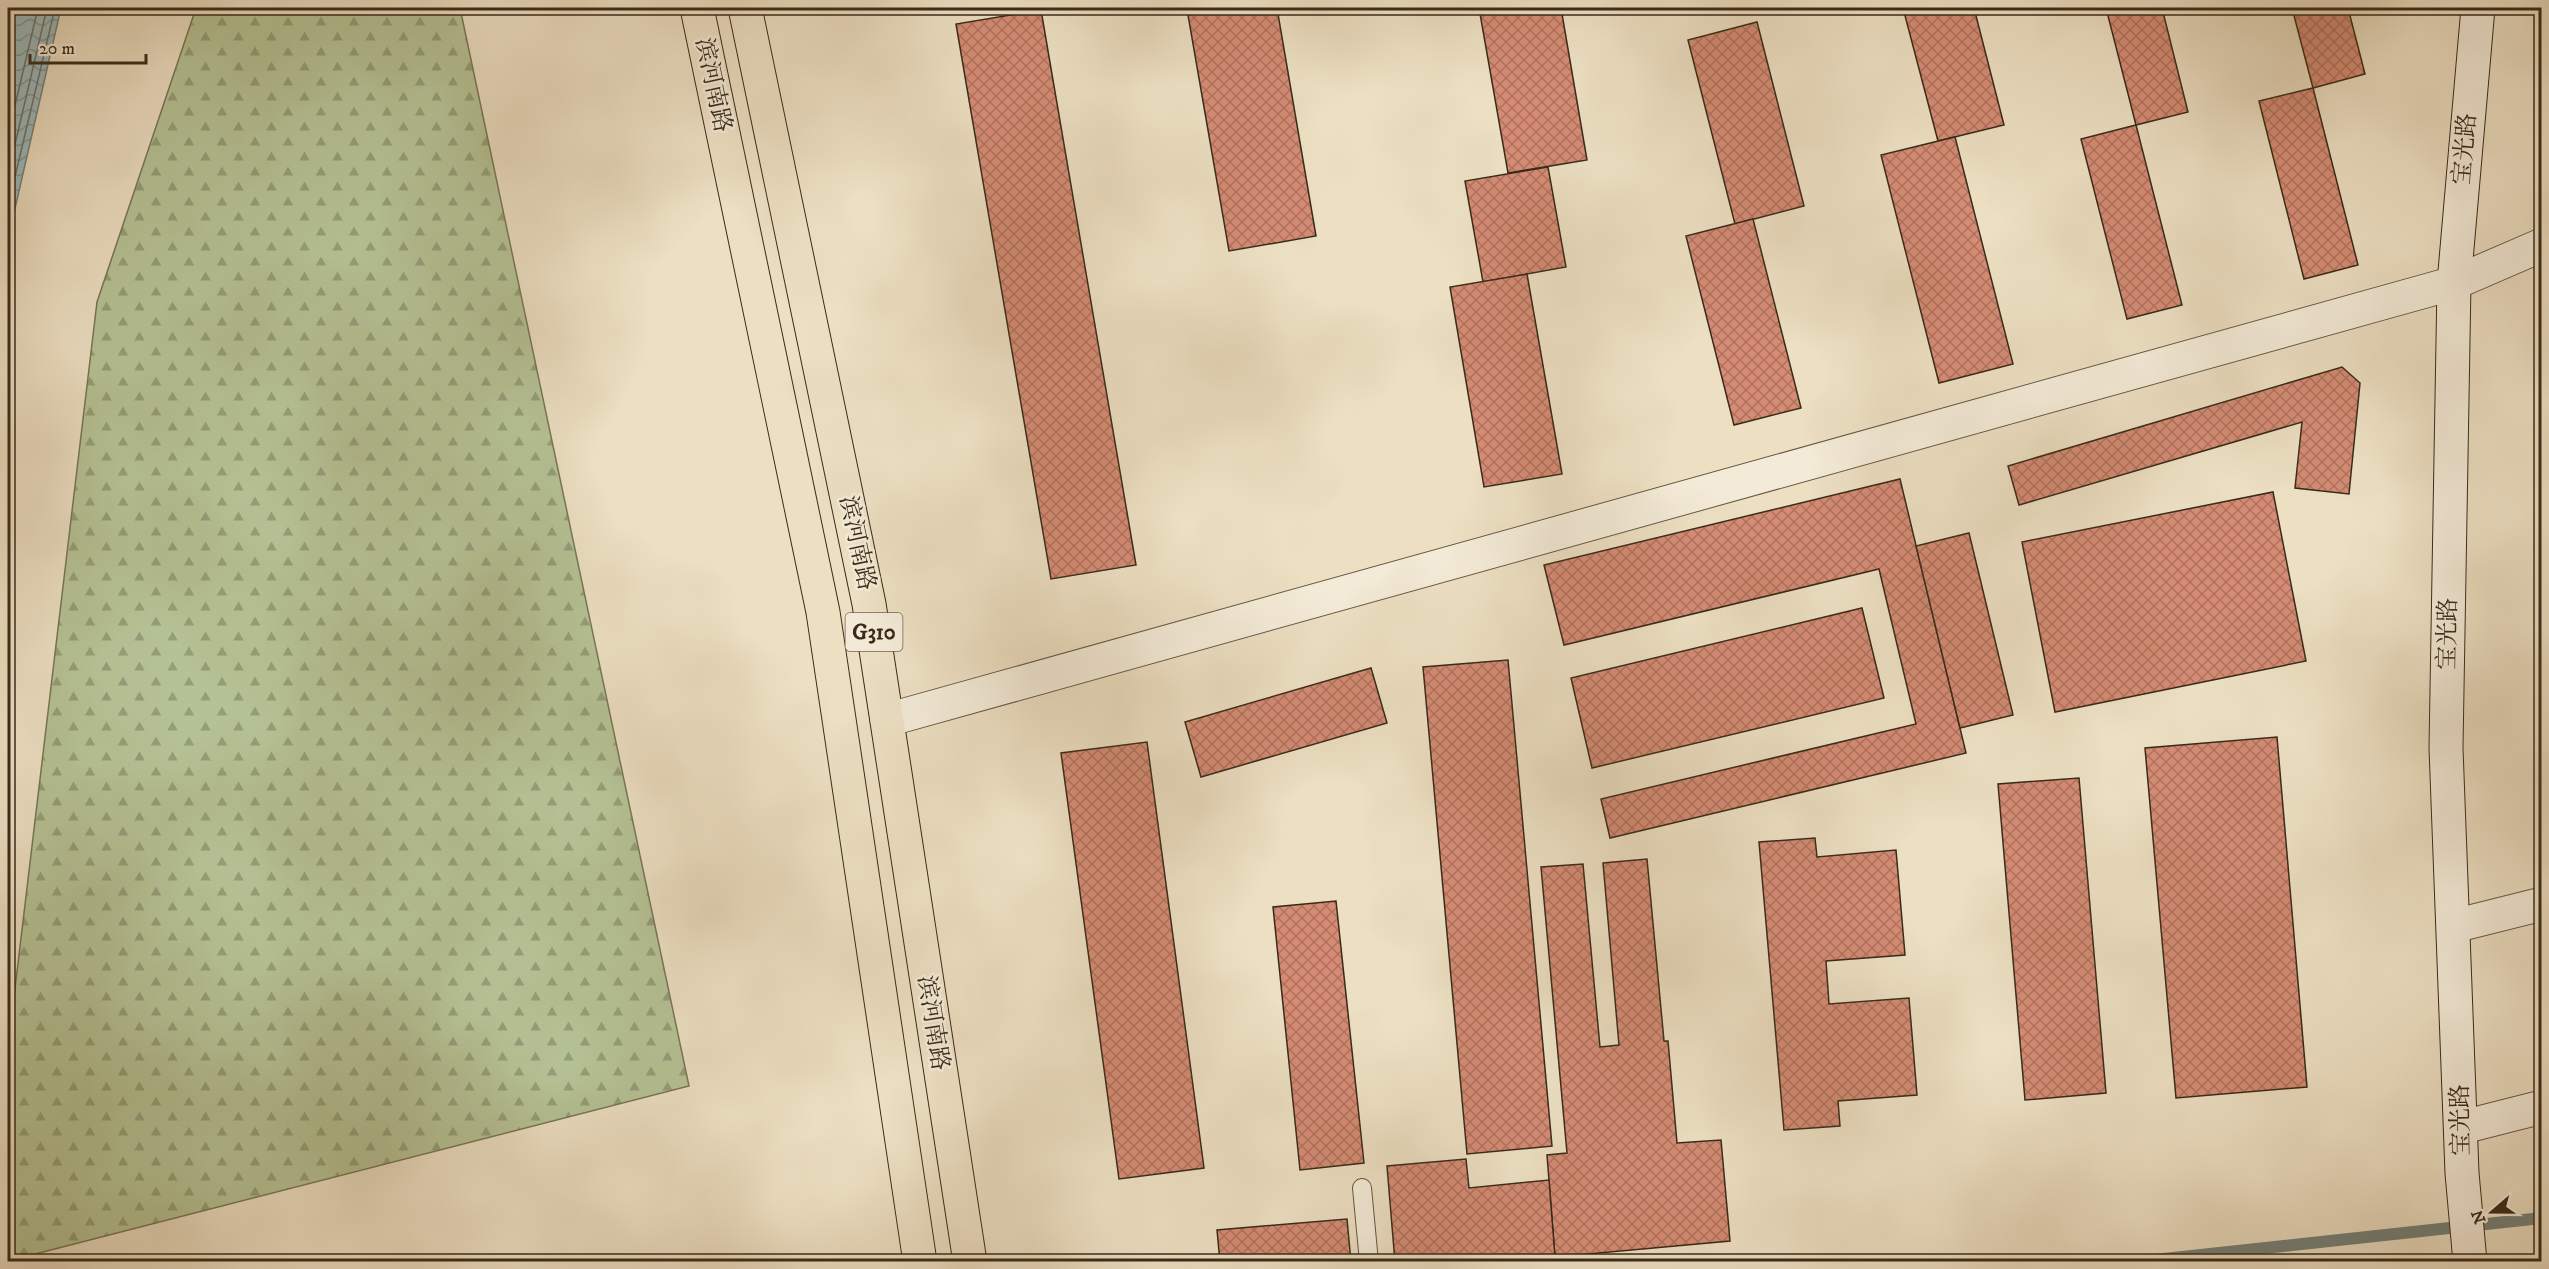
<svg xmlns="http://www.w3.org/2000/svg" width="2549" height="1269" viewBox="0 0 2549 1269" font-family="'IM FELL DW Pica','Noto Serif SC',serif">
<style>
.forest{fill:url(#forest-firs);stroke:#777657;stroke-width:1.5}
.water{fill:url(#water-waves);stroke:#74817b;stroke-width:1.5}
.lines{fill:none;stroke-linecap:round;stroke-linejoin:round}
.shore{stroke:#6a726a;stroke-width:1.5}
.stream{stroke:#74817b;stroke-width:12}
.building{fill:url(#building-cross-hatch);stroke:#392b19;stroke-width:1.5}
.service-casing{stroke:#665843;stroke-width:20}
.minor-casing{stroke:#665843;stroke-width:35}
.tertiary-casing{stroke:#665843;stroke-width:35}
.secondary-casing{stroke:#392b19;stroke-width:35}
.trunk-casing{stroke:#392b19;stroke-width:35}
.service{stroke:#f3ead7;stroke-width:18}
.minor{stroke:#f3ead7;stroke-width:33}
.tertiary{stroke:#f3ead7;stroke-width:33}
.secondary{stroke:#f3ead7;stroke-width:33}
.trunk{stroke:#ecdfc2;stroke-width:33}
.labels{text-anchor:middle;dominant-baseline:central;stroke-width:5;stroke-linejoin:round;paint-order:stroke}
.shield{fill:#f3ead7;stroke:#716452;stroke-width:1.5}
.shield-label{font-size:22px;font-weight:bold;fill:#392b19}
.street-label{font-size:24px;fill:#392b19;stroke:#f3ead7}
</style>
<defs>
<pattern id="forest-firs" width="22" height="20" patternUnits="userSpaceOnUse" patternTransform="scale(1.5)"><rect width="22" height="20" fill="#b5c295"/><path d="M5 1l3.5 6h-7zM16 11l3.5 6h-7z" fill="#949e79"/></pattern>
<pattern id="water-waves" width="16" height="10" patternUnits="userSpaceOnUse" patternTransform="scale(1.5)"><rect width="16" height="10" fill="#9cbabc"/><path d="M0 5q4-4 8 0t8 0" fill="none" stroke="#809798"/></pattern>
<pattern id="building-cross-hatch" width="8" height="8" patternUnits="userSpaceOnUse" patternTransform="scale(1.5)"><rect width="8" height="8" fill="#d58b74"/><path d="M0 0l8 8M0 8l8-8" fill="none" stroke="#ae725e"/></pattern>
</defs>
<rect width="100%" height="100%" fill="#ecdfc2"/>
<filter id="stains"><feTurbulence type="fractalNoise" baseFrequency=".00333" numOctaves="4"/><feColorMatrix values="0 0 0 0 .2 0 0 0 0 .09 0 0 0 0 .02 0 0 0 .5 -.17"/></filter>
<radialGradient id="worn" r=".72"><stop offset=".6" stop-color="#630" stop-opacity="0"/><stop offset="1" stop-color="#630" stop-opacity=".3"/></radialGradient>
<polygon class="forest" points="196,8 460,8 689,1086 8,1261 8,1047 97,302"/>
<polygon class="water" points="8,8 61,8 8,239"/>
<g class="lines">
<g class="shore">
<polyline points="8,135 38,8"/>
<polyline points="8,174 47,8"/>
<polyline points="8,206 55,8"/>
</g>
<polyline class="stream" points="2136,1262 2542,1218"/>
</g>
<g class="building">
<polygon points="1230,8 1277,8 1316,236 1229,251 1188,15"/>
<polygon points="1479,8 1561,8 1587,160 1508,173"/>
<polygon points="1903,8 1974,8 2004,125 1938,141"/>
<polygon points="2106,8 2162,8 2188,112 2136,125"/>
<polygon points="2292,8 2348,8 2365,74 2313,88"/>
<polygon points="1041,10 1136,565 1051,579 956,24"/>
<polygon points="1757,22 1804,206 1735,224 1688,40"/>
<polygon points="2313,88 2358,265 2304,279 2259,101"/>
<polygon points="2136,125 2182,305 2127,319 2081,139"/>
<polygon points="1955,137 2013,364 1939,383 1881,155"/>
<polygon points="1548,167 1566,267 1483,282 1465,181"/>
<polygon points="1753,219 1801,408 1734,425 1686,236"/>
<polygon points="1527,274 1562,474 1484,487 1450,287"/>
<polygon points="2342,367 2360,383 2349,494 2295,488 2302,422 2019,505 2008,466"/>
<polygon points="1900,479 1966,753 1610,838 1601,799 1916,724 1879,569 1564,645 1544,565"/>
<polygon points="2273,492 2306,661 2055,712 2022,542"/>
<polygon points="1969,533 2013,715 1960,728 1916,546"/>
<polygon points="1862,608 1884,698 1592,768 1571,678"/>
<polygon points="1508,660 1552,1146 1467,1154 1423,667"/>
<polygon points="1371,668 1387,723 1201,777 1185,722"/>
<polygon points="2277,737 2307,1087 2176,1098 2145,748"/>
<polygon points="1147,742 1204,1168 1119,1179 1061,753"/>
<polygon points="2079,778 2106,1093 2025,1100 1998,784"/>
<polygon points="1815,838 1817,857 1896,850 1905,955 1826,961 1829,1004 1909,998 1917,1095 1838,1101 1840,1126 1784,1130 1759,842"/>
<polygon points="1647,859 1664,1041 1668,1041 1677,1143 1721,1140 1730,1241 1555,1257 1547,1155 1567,1153 1541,867 1583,864 1600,1047 1619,1045 1603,863"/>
<polygon points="1336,901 1364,1163 1300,1170 1273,907"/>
<polygon points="1466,1159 1469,1188 1549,1180 1555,1257 1501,1262 1395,1262 1387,1166"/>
<polygon points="1347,1219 1351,1262 1220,1262 1217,1230"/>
</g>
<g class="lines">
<g class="service-casing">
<polyline id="service" points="1362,1188 1369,1262"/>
</g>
<g class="minor-casing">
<g id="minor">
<polyline points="887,720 2454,283 2542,245"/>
<polyline points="2454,926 2542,904"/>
</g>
</g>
<g class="tertiary-casing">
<polyline id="tertiary" points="2463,1127 2542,1107"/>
</g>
<g class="secondary-casing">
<polyline id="secondary" points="2470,1262 2462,1173 2446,748 2454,283 2478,8"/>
</g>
<g class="trunk-casing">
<g id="trunk">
<polyline points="697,8 823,612 920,1262"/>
<polyline points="745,8 869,604 970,1262"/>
</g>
</g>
<use href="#service" class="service"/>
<use href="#minor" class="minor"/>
<use href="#tertiary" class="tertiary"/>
<use href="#secondary" class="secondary"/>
<use href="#trunk" class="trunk"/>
</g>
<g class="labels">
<rect class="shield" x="845.5" y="613" width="57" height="38" rx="4.5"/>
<g class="shield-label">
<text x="874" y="632">G310</text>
</g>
<g class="street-label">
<text transform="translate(713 85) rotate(78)">滨河南路</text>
<text transform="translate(2465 149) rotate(-85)">宝光路</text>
<text transform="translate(857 543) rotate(78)">滨河南路</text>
<text transform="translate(2448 634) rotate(-89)">宝光路</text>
<text transform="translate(933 1023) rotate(81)">滨河南路</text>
<text transform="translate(2461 1120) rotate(-91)">宝光路</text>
</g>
</g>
<rect width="2549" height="1269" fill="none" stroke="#ecdfc2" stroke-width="30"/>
<rect x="9" y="9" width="2531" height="1251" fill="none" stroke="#392b19" stroke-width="3"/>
<rect x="15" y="15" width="2519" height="1239" fill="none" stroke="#392b19" stroke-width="1.5"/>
<g transform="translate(2492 1212) rotate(250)" stroke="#f3ead7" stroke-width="4.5" paint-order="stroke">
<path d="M0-4.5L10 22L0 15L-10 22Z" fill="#392b19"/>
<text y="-9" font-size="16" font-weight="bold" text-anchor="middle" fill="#392b19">N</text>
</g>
<path d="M30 54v9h116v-9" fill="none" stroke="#392b19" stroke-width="3"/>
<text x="39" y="54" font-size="18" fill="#392b19" stroke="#f3ead7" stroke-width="4.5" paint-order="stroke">20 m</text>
<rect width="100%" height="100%" filter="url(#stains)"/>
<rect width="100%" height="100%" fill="url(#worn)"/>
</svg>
